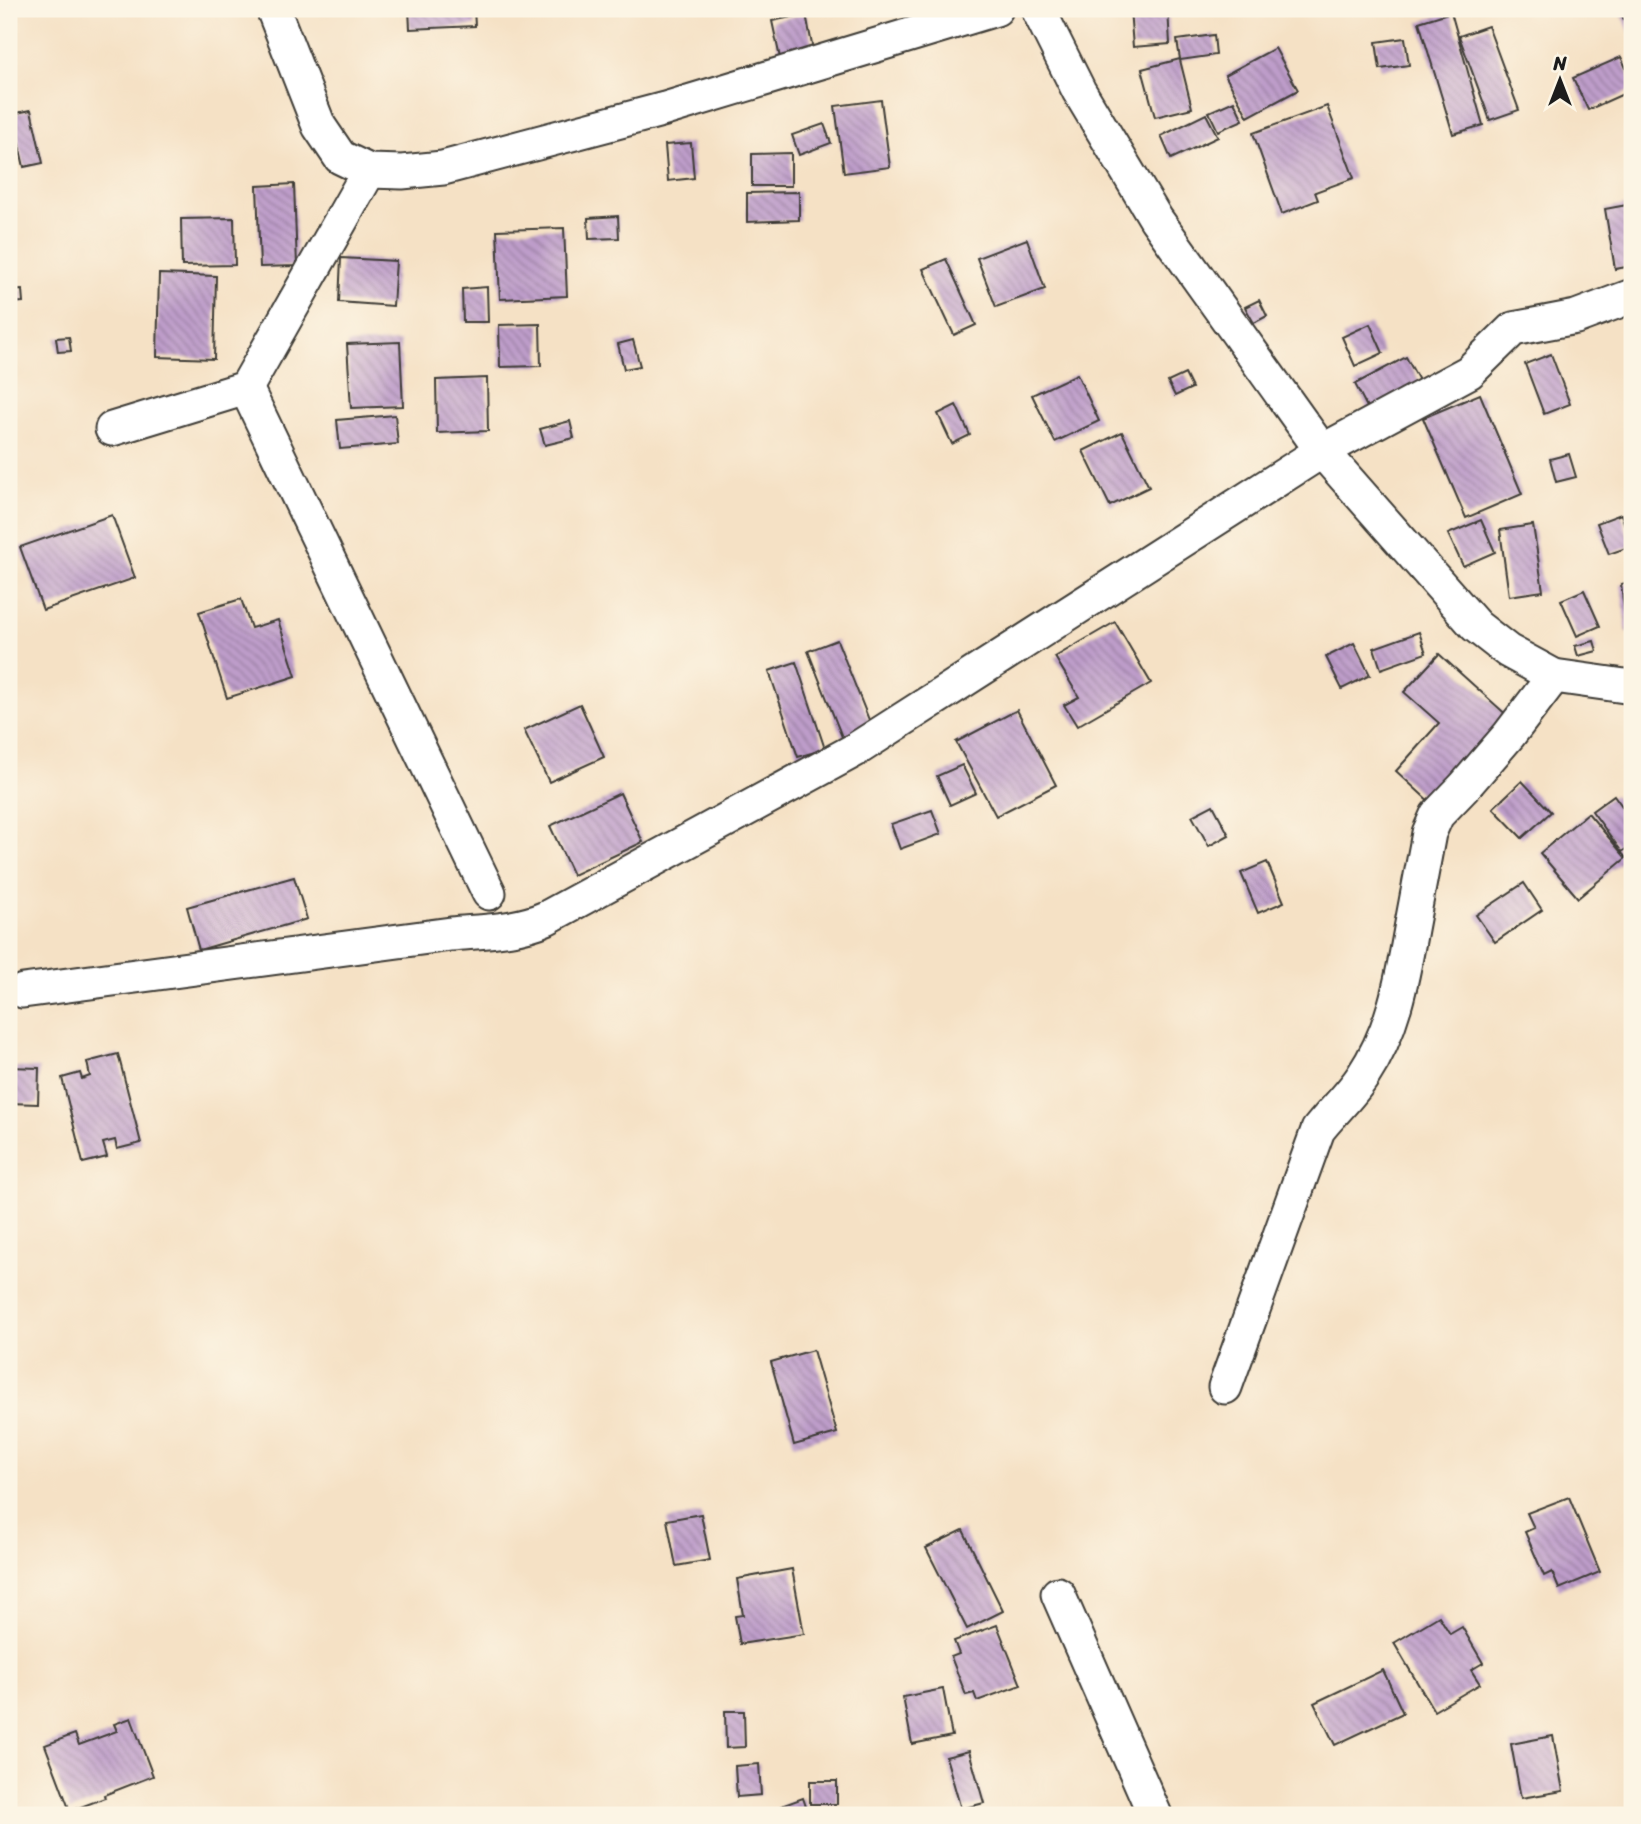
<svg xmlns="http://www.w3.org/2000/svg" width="1641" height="1824" viewBox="0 0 1641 1824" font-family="Sriracha,sans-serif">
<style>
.building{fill:url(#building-back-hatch)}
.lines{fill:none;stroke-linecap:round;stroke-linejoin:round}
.street-casing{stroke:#3d3a35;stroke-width:37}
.street{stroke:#fff;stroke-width:33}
</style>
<defs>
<pattern id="building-back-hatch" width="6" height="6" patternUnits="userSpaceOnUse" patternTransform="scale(1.75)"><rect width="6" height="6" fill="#be9dca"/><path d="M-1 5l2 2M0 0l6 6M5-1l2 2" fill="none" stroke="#9a7fa3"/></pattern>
</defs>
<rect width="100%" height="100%" fill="#fcf5e5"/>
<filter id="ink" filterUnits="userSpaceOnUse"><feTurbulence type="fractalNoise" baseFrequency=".0143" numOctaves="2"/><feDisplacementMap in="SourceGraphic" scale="14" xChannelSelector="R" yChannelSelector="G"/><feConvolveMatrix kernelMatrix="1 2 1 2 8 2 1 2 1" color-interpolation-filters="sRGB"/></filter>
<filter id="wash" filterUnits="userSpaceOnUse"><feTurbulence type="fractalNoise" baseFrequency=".00686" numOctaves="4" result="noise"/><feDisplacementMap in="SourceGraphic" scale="28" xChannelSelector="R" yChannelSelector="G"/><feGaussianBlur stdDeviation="1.57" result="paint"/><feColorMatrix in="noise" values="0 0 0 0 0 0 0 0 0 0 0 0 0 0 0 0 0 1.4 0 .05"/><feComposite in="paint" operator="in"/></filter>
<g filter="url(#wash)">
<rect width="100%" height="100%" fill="#f5e1c5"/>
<g id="blocks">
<g class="building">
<polygon points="409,9 474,9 475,26 410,29"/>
<polygon points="1130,9 1168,9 1170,44 1133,47"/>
<polygon points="1619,9 1632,9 1632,37"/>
<polygon points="1451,12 1483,125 1453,134 1419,22"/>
<polygon points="806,14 813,50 780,58 772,21"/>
<polygon points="1488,26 1519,110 1490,120 1459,36"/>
<polygon points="1214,35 1216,55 1180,60 1192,108 1155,117 1142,69 1180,59 1177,40"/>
<polygon points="1405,38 1409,65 1380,69 1376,42"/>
<polygon points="1275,48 1298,90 1248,117 1225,75"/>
<polygon points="1621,57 1632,81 1632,90 1588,110 1573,78"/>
<polygon points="881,100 890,167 844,173 835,106"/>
<polygon points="1234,101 1243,120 1218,131 1209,112"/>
<polygon points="1327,106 1354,178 1315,192 1318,200 1282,214 1253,133"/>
<polygon points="31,110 43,163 24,167 12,114"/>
<polygon points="1206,114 1218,137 1171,159 1161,136"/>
<polygon points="824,124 831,143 799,155 792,135"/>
<polygon points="691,143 694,178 668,181 665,145"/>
<polygon points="791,153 791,186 752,186 752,154"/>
<polygon points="294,184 297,266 260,267 257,186"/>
<polygon points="799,192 799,220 747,222 747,193"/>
<polygon points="1632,204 1632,266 1615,269 1605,209"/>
<polygon points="618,216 619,238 589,239 588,218"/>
<polygon points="234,218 235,265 182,266 181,219"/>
<polygon points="564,228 567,296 500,299 497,230"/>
<polygon points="1027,239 1045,289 996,307 977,258"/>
<polygon points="341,258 396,261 393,306 339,302"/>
<polygon points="946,259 976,325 954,335 923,269"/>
<polygon points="159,274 216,276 214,359 157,357"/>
<polygon points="487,287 488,322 463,322 462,289"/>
<polygon points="22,290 23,302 9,303 9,291"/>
<polygon points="1259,300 1267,316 1254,323 1245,307"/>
<polygon points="540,324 541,366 500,367 499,325"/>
<polygon points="1370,324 1383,353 1355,366 1342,337"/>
<polygon points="69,337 71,351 58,352 56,338"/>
<polygon points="633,340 640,366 624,369 618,344"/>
<polygon points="400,342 403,406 351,408 347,344"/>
<polygon points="1551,354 1570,404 1544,414 1525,364"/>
<polygon points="1406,357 1421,384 1369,411 1355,384"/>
<polygon points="1077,374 1099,421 1055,442 1032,395"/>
<polygon points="1185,374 1192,388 1175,396 1168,382"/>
<polygon points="487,378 488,431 437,433 436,380"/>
<polygon points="1480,394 1522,494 1466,518 1423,418"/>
<polygon points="956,405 970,435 952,444 938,414"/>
<polygon points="395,415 398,444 340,449 337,420"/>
<polygon points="570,421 574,438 545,445 540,429"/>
<polygon points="1122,432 1149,487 1110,506 1083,451"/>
<polygon points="1569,454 1576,477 1556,482 1550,459"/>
<polygon points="1621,514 1632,546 1609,554 1597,523"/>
<polygon points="112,515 135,578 43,610 20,547"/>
<polygon points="1481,520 1495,552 1463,566 1448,534"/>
<polygon points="1533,525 1543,591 1509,596 1500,530"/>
<polygon points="1632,582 1632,632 1627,632 1621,584"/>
<polygon points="1584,590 1600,626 1577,636 1561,600"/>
<polygon points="241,599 251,628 278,620 296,676 227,698 199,612"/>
<polygon points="1115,622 1151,683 1077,726 1064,705 1079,697 1055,657"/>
<polygon points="1419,632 1426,653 1381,669 1374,648"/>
<polygon points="837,640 871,725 842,737 808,651"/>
<polygon points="1594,641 1597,651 1578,656 1575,646"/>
<polygon points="1354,643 1370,675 1342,689 1326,657"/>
<polygon points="1439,654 1510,718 1432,804 1396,771 1439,723 1404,692"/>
<polygon points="796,662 825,749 798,757 769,671"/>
<polygon points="580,704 604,757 549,782 524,730"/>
<polygon points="1017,710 1056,785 996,816 956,742"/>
<polygon points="962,765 976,793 950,805 937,776"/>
<polygon points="1522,781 1551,812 1522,838 1493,808"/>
<polygon points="620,793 643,842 573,875 550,826"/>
<polygon points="1614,795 1632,820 1632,844 1622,852 1592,811"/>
<polygon points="1213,805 1229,835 1209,846 1192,816"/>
<polygon points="932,810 941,834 900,849 891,824"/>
<polygon points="1588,813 1626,858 1578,898 1540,853"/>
<polygon points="1267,862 1284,902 1258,913 1241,873"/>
<polygon points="294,877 307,919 199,950 187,907"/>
<polygon points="1524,883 1542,910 1495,942 1476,915"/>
<polygon points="118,1054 141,1143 117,1149 115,1140 103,1143 107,1157 83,1163 62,1078 80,1073 82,1079 90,1076 87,1062"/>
<polygon points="9,1067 39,1068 38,1104 9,1103"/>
<polygon points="813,1350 837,1433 794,1445 771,1362"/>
<polygon points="1569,1497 1600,1572 1559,1589 1552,1572 1544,1576 1525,1532 1534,1528 1527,1513"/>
<polygon points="701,1514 710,1560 676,1566 667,1520"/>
<polygon points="963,1530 1003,1611 967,1629 926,1548"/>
<polygon points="792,1569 804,1634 740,1644 735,1616 743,1615 737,1579"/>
<polygon points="1439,1616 1450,1634 1462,1627 1483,1663 1471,1670 1480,1684 1434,1711 1394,1643"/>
<polygon points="997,1625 1021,1685 977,1701 974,1693 966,1695 951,1657 959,1654 954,1641"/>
<polygon points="1383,1670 1403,1713 1335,1745 1314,1703"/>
<polygon points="943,1689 952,1736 912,1744 903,1697"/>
<polygon points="725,1711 744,1711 745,1747 726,1748"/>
<polygon points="131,1718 153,1776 104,1795 105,1798 70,1811 45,1745 75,1734 79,1745 117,1731 114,1724"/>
<polygon points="1553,1736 1563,1791 1521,1798 1511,1744"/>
<polygon points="969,1751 984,1803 961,1809 946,1757"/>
<polygon points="759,1764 761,1795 737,1797 735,1766"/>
<rect x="810" y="1781" width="27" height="23"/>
<polygon points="803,1798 809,1815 784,1815 781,1806"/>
</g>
</g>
</g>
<g filter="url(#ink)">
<use href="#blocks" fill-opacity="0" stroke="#3d3a35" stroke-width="2"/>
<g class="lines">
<g class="street-casing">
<g id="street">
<polyline points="273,9 319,126 340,157 369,171 402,172 443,168 665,109 996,9"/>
<polyline points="1038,9 1079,91 1156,219 1322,451 1476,626 1508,651 1554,676 1632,687"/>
<polyline points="246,388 489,893"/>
<polyline points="112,429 246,388 369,171"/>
<path d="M23 991 451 934C483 931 517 931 546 918L855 750 1322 451 1469 372 1513 329 1576 317 1632 296"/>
<path d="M1225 1387 1318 1130C1332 1112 1350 1096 1363 1076 1393 1031 1402 981 1411 929 1417 897 1423 865 1429 833L1437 815 1464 787 1509 735 1554 676"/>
<polyline points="1058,1594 1155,1815"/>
</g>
</g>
<use href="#street" class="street"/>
</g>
</g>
<rect width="1641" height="1824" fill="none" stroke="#fcf5e5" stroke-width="35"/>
<g transform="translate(1560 80)" stroke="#fcf5e5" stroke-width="5" paint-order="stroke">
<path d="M0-5L12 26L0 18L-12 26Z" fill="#1c1c1c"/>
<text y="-10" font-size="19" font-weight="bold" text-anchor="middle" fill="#1c1c1c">N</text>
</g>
</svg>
